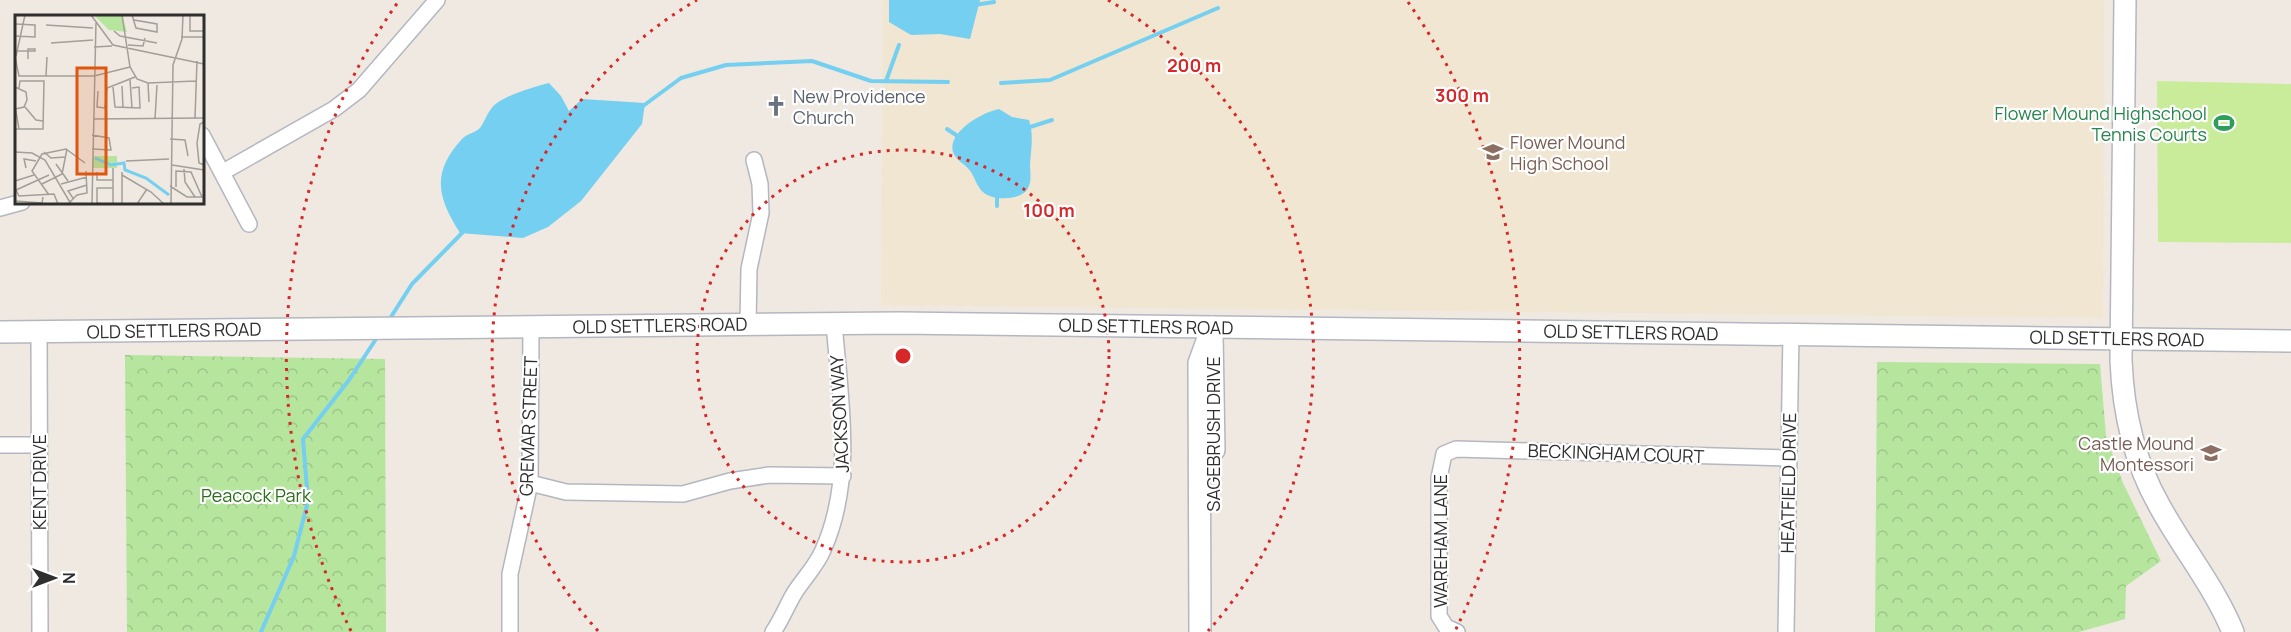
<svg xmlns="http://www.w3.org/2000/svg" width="2291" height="632" viewBox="0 0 2291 632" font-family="Manrope,sans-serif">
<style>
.education{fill:#f0e6d1}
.park{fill:url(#park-crowns)}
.pitch{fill:#c9ec9a}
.water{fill:#75cff0}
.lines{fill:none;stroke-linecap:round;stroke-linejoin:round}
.stream{stroke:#75cff0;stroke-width:4}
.street-casing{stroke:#b4b7c1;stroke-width:18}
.secondary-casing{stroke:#b4b7c1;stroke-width:24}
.street{stroke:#fff;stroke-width:15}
.secondary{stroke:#fff;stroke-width:21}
.ring{fill:none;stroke:#d62828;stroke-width:3;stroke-dasharray:3 6}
.labels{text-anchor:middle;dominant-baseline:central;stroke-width:4.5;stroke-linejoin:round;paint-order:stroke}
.worship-label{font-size:18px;fill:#5b616d;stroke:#fff;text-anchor:start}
.leisure-label{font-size:18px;fill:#27864d;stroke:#fff;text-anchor:end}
.education-label{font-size:18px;fill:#785e54;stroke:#fff;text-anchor:start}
.street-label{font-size:18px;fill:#2e2e2e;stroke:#fff}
.park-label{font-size:18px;fill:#2c6e1b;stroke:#fff}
.inset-river{fill:none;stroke:#75cff0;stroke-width:3}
.inset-road{fill:none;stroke:#a29e99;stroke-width:1.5}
.view{fill:#df570e;fill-opacity:0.15;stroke:#df570e;stroke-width:3}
.inset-edge{fill:none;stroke:#2e2e2e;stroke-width:3}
.centre{fill:#d62828;stroke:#fff;stroke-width:3}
.ring-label{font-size:18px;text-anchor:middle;font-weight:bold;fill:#d62828;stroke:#fff;stroke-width:4.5;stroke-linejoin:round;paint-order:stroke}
</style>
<defs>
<pattern id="park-crowns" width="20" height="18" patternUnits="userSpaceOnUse" patternTransform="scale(1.5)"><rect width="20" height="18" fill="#b6e59e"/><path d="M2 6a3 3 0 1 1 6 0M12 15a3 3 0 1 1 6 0" fill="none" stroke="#9dc588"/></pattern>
</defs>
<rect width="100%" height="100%" fill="#efe9e1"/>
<polygon class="education" points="883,0 2104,0 2103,318 881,305"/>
<g class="park">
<polygon points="125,355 385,359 386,632 127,632"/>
<polygon points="1877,362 2100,364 2106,436 2123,483 2161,561 2126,586 2125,619 2079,632 1875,632"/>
</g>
<polygon class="pitch" points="2157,81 2291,84 2291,243 2158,242"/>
<g class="water">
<polygon points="889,0 980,0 970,39 940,34 911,35 889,22"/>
<path d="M549 83 561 96 569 111 582 99 645 103 642 124 581 201 548 227 523 238 460 233C437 197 431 172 463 138 467 134 474 133 479 129 484 124 486 115 491 109 500 96 534 87 549 83Z"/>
<path d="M999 109 1012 117 1029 120C1034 136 1031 148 1030 165 1030 172 1032 181 1028 188 1022 201 992 201 983 192 977 187 975 178 971 172 966 164 956 161 953 152 947 132 983 112 999 109Z"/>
</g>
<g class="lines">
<g class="stream">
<polyline points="974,5 994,2"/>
<polyline points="886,81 899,45"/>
<polyline points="1001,83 1050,80 1218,8"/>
<polyline points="643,106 681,78 726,65 812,61 871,81 948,82"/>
<polyline points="1027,128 1052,120"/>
<polyline points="947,129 959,137"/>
<polyline points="997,206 997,195"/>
<polyline points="389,320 412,284 463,232"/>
<polyline points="261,632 294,556 308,501 303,439 349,380 378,336"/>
</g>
<g class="street-casing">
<g id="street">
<polyline points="202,135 249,224"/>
<polyline points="223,172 334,109 359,90 437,0"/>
<polyline points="0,208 22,202"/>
<polyline points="748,324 749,269 761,213 760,184 754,160"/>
<polyline points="39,331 40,632"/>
<polyline points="0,445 39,445"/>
<polyline points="530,483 566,492 683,494 730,481 769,475 843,476"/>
<polyline points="510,632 510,574 530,483 531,327"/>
<path d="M773 632C782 619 787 605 795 592 804 578 817 565 823 550 855 479 840 398 834 323"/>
<polyline points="1457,632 1446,627 1439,616 1439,478 1444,454 1456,449 1789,458"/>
<polyline points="1786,632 1791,333"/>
</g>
</g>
<g class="secondary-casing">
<g id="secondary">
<path d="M2125 0 2121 360C2123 410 2134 461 2159 505 2183 549 2214 586 2233 632"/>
<polyline points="0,332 899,323 2291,341"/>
<polyline points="1212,334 1214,450"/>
<polyline points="1200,632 1199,363 1212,327"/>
</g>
</g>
<use href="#street" class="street"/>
<use href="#secondary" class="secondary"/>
</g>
<g class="ring">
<circle cx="903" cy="356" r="206"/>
<path d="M598 631A411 411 0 0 1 697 0M1108 0A411 411 0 0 1 1208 631"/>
<path d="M351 631A617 617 0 0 1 398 2M1408 2A617 617 0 0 1 1455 631"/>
</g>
<defs>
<g id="church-bare" transform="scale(1.62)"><path d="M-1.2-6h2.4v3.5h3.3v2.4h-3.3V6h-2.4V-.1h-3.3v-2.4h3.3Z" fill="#6b7280" stroke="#fff" stroke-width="2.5" paint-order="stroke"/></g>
<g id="stadium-bare" transform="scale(1.62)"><path d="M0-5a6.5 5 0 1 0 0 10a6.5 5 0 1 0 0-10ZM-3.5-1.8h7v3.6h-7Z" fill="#2e9e5b" stroke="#fff" stroke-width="2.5" paint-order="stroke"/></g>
<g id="school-bare" transform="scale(1.62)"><path d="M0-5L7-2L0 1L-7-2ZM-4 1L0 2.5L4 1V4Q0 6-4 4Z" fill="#8d6e63" stroke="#fff" stroke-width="2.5" paint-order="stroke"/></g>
</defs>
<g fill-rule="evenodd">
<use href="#church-bare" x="776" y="106"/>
<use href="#stadium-bare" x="2224" y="123"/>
<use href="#school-bare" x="1493" y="152"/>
<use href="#school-bare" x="2211" y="453"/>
</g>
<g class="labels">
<g class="worship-label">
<text x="793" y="96">New Providence<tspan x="793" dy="21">Church</tspan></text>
</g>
<g class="leisure-label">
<text x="2207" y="113">Flower Mound Highschool<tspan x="2207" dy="21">Tennis Courts</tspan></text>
</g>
<g class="education-label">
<text x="1510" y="142">Flower Mound<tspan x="1510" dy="21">High School</tspan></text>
<text x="2194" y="443" text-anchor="end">Castle Mound<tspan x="2194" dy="21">Montessori</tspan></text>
</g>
<g class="street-label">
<text transform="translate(660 325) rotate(-1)">OLD SETTLERS ROAD</text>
<text transform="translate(1146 326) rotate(1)">OLD SETTLERS ROAD</text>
<text transform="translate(174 330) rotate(-1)">OLD SETTLERS ROAD</text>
<text transform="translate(1631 332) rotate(1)">OLD SETTLERS ROAD</text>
<text transform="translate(2117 338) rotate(1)">OLD SETTLERS ROAD</text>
<text transform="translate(839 414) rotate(-93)">JACKSON WAY</text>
<text transform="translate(528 426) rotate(-88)">GREMAR STREET</text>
<text transform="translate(1213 434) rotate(-90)">SAGEBRUSH DRIVE</text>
<text transform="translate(1616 453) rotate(2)">BECKINGHAM COURT</text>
<text transform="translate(39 482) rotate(-90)">KENT DRIVE</text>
<text transform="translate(1788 483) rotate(-89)">HEATFIELD DRIVE</text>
<text transform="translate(1440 541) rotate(-90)">WAREHAM LANE</text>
</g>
<g class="park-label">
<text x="256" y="495">Peacock Park</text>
</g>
</g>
<g transform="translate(15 15)">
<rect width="189" height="189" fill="#efe9e1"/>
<path d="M79 0H107L112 17 94 15ZM78 141H102V153H78Z" fill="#b6e59e"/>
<path class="inset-river" d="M80 143 96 150 109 148 110 155 131 163 154 180"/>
<path class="inset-road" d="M76 0 98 30 189 49M107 0 115 52 122 64 133 68 181 66M117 0 121 13 142 17V9L119 5M175 0V16H189M0 9 20 10V22L0 21M31 10 78 13M99 16 105 21 142 28M166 22H189M41 28H36L78 25M113 30 128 31 130 23M79 32 97 31M1 36H20V34H13V44M1 41 10 0M0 42 4 61H79L115 52M31 61 32 42M115 65 117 93M133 68 134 87M107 71 108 93M0 72 11 77 12 85 9 92 0 94M98 72 100 92 125 93 124 72 117 73M83 76 82 92 90 93 92 73 120 62M0 91 4 114M10 92 21 105 28 106M180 103 182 46M79 104 189 103M140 104 142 70M189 107 185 109 182 128 184 148 189 150M0 114H28L29 66H5L4 73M155 124 170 125 173 141M77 134 96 135 94 123 77 120M0 137 17 138 30 145 56 189M29 137 36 143 50 142M111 146 154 144M41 149 53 166M157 150 189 155M11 153 9 144 21 146M98 153V189M169 154 170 167 180 182M82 157V165H98M107 157V189M107 160 136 177 149 189M0 166 19 160M27 169 47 159 52 134M46 169 72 162M155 171 172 182H187L176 157 161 156V172M0 173 4 181 39 179 43 189M1 175 34 160M34 180 17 156 27 139 51 134 70 148M58 183 53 176 72 170M0 186 27 188 28 182M54 188 62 180 72 178 71 156M77 189 81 6M88 189 82 188V173H98M122 189 132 174M156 189 158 50 167 24 168 0"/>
<path class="view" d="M62 53H91V159H62Z"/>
<rect width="189" height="189" class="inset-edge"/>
</g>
<circle cx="903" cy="356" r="9" class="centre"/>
<g class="ring-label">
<text x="1194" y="72">200 m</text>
<text x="1462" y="102">300 m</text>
<text x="1049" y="217">100 m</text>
</g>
<g transform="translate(54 578) rotate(90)" stroke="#ffffff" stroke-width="4.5" paint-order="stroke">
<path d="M0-4.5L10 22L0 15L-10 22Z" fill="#2e2e2e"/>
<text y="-9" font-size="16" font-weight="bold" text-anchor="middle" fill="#2e2e2e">N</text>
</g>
</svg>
